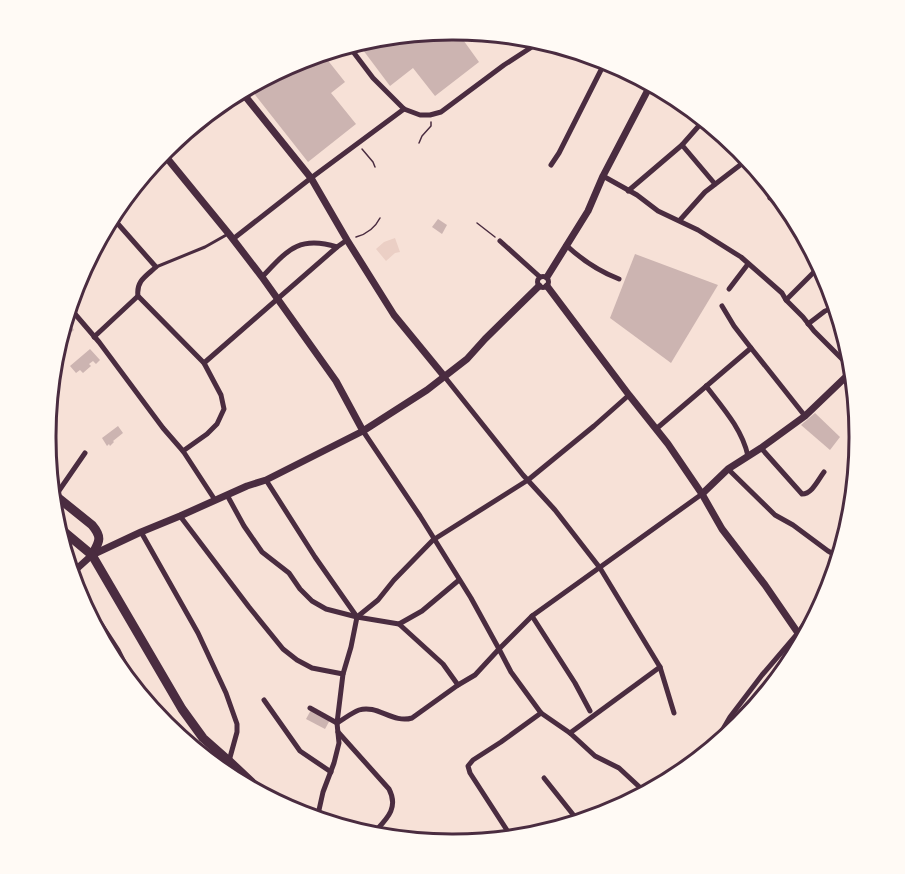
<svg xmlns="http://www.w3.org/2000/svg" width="905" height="874" viewBox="0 0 905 874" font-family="'Libre Baskerville',serif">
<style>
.green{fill:#ebcfc5}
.building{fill:#ccb4b1}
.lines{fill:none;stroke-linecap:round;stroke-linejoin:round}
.path{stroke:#4a2c40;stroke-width:1.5}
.service{stroke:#4a2c40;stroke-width:3}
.minor{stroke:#4a2c40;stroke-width:5}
.tertiary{stroke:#4a2c40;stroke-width:7}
.trunk{stroke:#4a2c40;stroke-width:9}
.rim{fill:none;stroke:#4a2c40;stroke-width:3}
</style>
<rect width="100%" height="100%" fill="#f7e1d7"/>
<polygon class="green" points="395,238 400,252 395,253 386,261 376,249 384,242"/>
<g class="building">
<polygon points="453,30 456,30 479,62 435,96 413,68 390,86 360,46 373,38"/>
<polygon points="322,53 345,82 331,93 356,124 308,162 252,91 274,73 297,61"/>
<polygon points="438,219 447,225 442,234 432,227"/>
<polygon points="635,254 718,285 671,363 610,318"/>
<polygon points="65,319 74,330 63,339 60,336"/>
<polygon points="90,349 100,360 96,364 93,361 89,364 91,366 83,373 80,370 76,373 70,366"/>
<polygon points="815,413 840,437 830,450 801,425"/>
<polygon points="118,426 123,433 113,441 114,442 110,446 109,444 107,446 102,438"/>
<polygon points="311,710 330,720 325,729 306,719"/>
</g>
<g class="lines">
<g class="path">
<polyline points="419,143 422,136 431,126 431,122"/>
<polyline points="362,149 373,162 375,167"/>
<polyline points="477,223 495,237"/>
<path d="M356 237C367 234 375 228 380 218"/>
</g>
<polyline class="service" points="156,267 205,247 228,234"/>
<g class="minor">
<polyline points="348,45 373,78 404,109 420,115 430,115 441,112 504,65 541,41"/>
<polyline points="704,120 682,145 715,184"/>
<polyline points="551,165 559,153 602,68 608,61"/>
<polyline points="603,176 637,195 658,211 698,230 741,257 782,293 786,300 803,317 814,331 853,370"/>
<polyline points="628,191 682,145"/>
<polyline points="770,198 774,191"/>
<path d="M111 216 156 267C146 276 136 281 138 296L204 363 221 395 224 409 217 424 207 434 183 451"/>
<polyline points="680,220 705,192 748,159"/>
<polyline points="233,239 311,178 404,109"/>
<polyline points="500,241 540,277"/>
<path d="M566 245C582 260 598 271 619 279"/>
<circle cx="543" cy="282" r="5.5"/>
<path d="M262 277C287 251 298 235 337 247"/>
<polyline points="729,289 748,264"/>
<polyline points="786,300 820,266"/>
<polyline points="722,306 734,326 751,348"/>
<polyline points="69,307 99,342 163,428 183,451 215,500"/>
<polyline points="808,324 825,311 836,307"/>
<polyline points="94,337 138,296"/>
<polyline points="204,363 337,247 347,240"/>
<polyline points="444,376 523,475 555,510 600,568 660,667 674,713"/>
<path d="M706 386C723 408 742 429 748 456"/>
<polyline points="656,429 751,348 805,416"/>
<polyline points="363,431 420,516 471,598 499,649 532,616 702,494"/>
<path d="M761 448 802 494C812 494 818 480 824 472"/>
<polyline points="728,469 775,515 793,525 828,551 839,557"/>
<polyline points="266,480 315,557 357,617 351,647 343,674 337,723 339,743 334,763 323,792 317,819"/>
<polyline points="56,495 85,453"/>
<polyline points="227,495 244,526 262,552 289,573 300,589 312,601 326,609 357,617 399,624 443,664 458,685"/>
<polyline points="180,516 249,607 283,649 297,660 312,668 343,674"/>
<polyline points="141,532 198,633 226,693 237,724 237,732 229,761"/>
<polyline points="73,581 118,650 141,696"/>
<polyline points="532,616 575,683 590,711"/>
<polyline points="357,617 378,600 394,580 433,540 528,480 594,426 629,395"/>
<polyline points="399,624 422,611 459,580"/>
<polyline points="264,700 300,751 331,772"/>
<path d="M310 708 337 723C344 719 351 713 359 710 377 704 393 724 412 718L458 685 475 675 499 649 511 672 541 713 570 733 595 756 619 768 646 793"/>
<path d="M338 732 389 789C400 810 384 821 371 836"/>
<polyline points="570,733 660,667"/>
<polyline points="712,748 730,717 762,675 798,633 823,595 834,575"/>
<polyline points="544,778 579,822"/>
<polyline points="512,838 470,773 468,766 473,760 501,742 541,713"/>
</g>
<g class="tertiary">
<polyline points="241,91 311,178 347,240 394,315 444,376"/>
<polyline points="162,152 229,234 262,277 336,381 363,431"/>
<polyline points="547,277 588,211 603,176 651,84"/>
<polyline points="547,286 629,395 668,444 702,494 722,529 765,585 798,633 804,638"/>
<polyline points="702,494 728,469 761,448 805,416 853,370"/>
<polyline points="71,574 92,555 141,532 180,516 247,486 266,480 363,431 427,390 467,359 485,339 539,286"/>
</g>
<g class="trunk">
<path d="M51 492 92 525C103 538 99 542 92 555"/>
<polyline points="56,525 92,555 182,709 203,738 229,761 266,796"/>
</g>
</g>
<path d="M0 0H905V874H0ZM452 40H453A396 396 0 0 1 849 436V438A396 396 0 0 1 453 834H452A396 396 0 0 1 56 438V436A396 396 0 0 1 452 40Z" fill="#fffaf5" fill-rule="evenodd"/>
<path class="rim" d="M452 40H453A396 396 0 0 1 849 436V438A396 396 0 0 1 453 834H452A396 396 0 0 1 56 438V436A396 396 0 0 1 452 40Z"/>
</svg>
